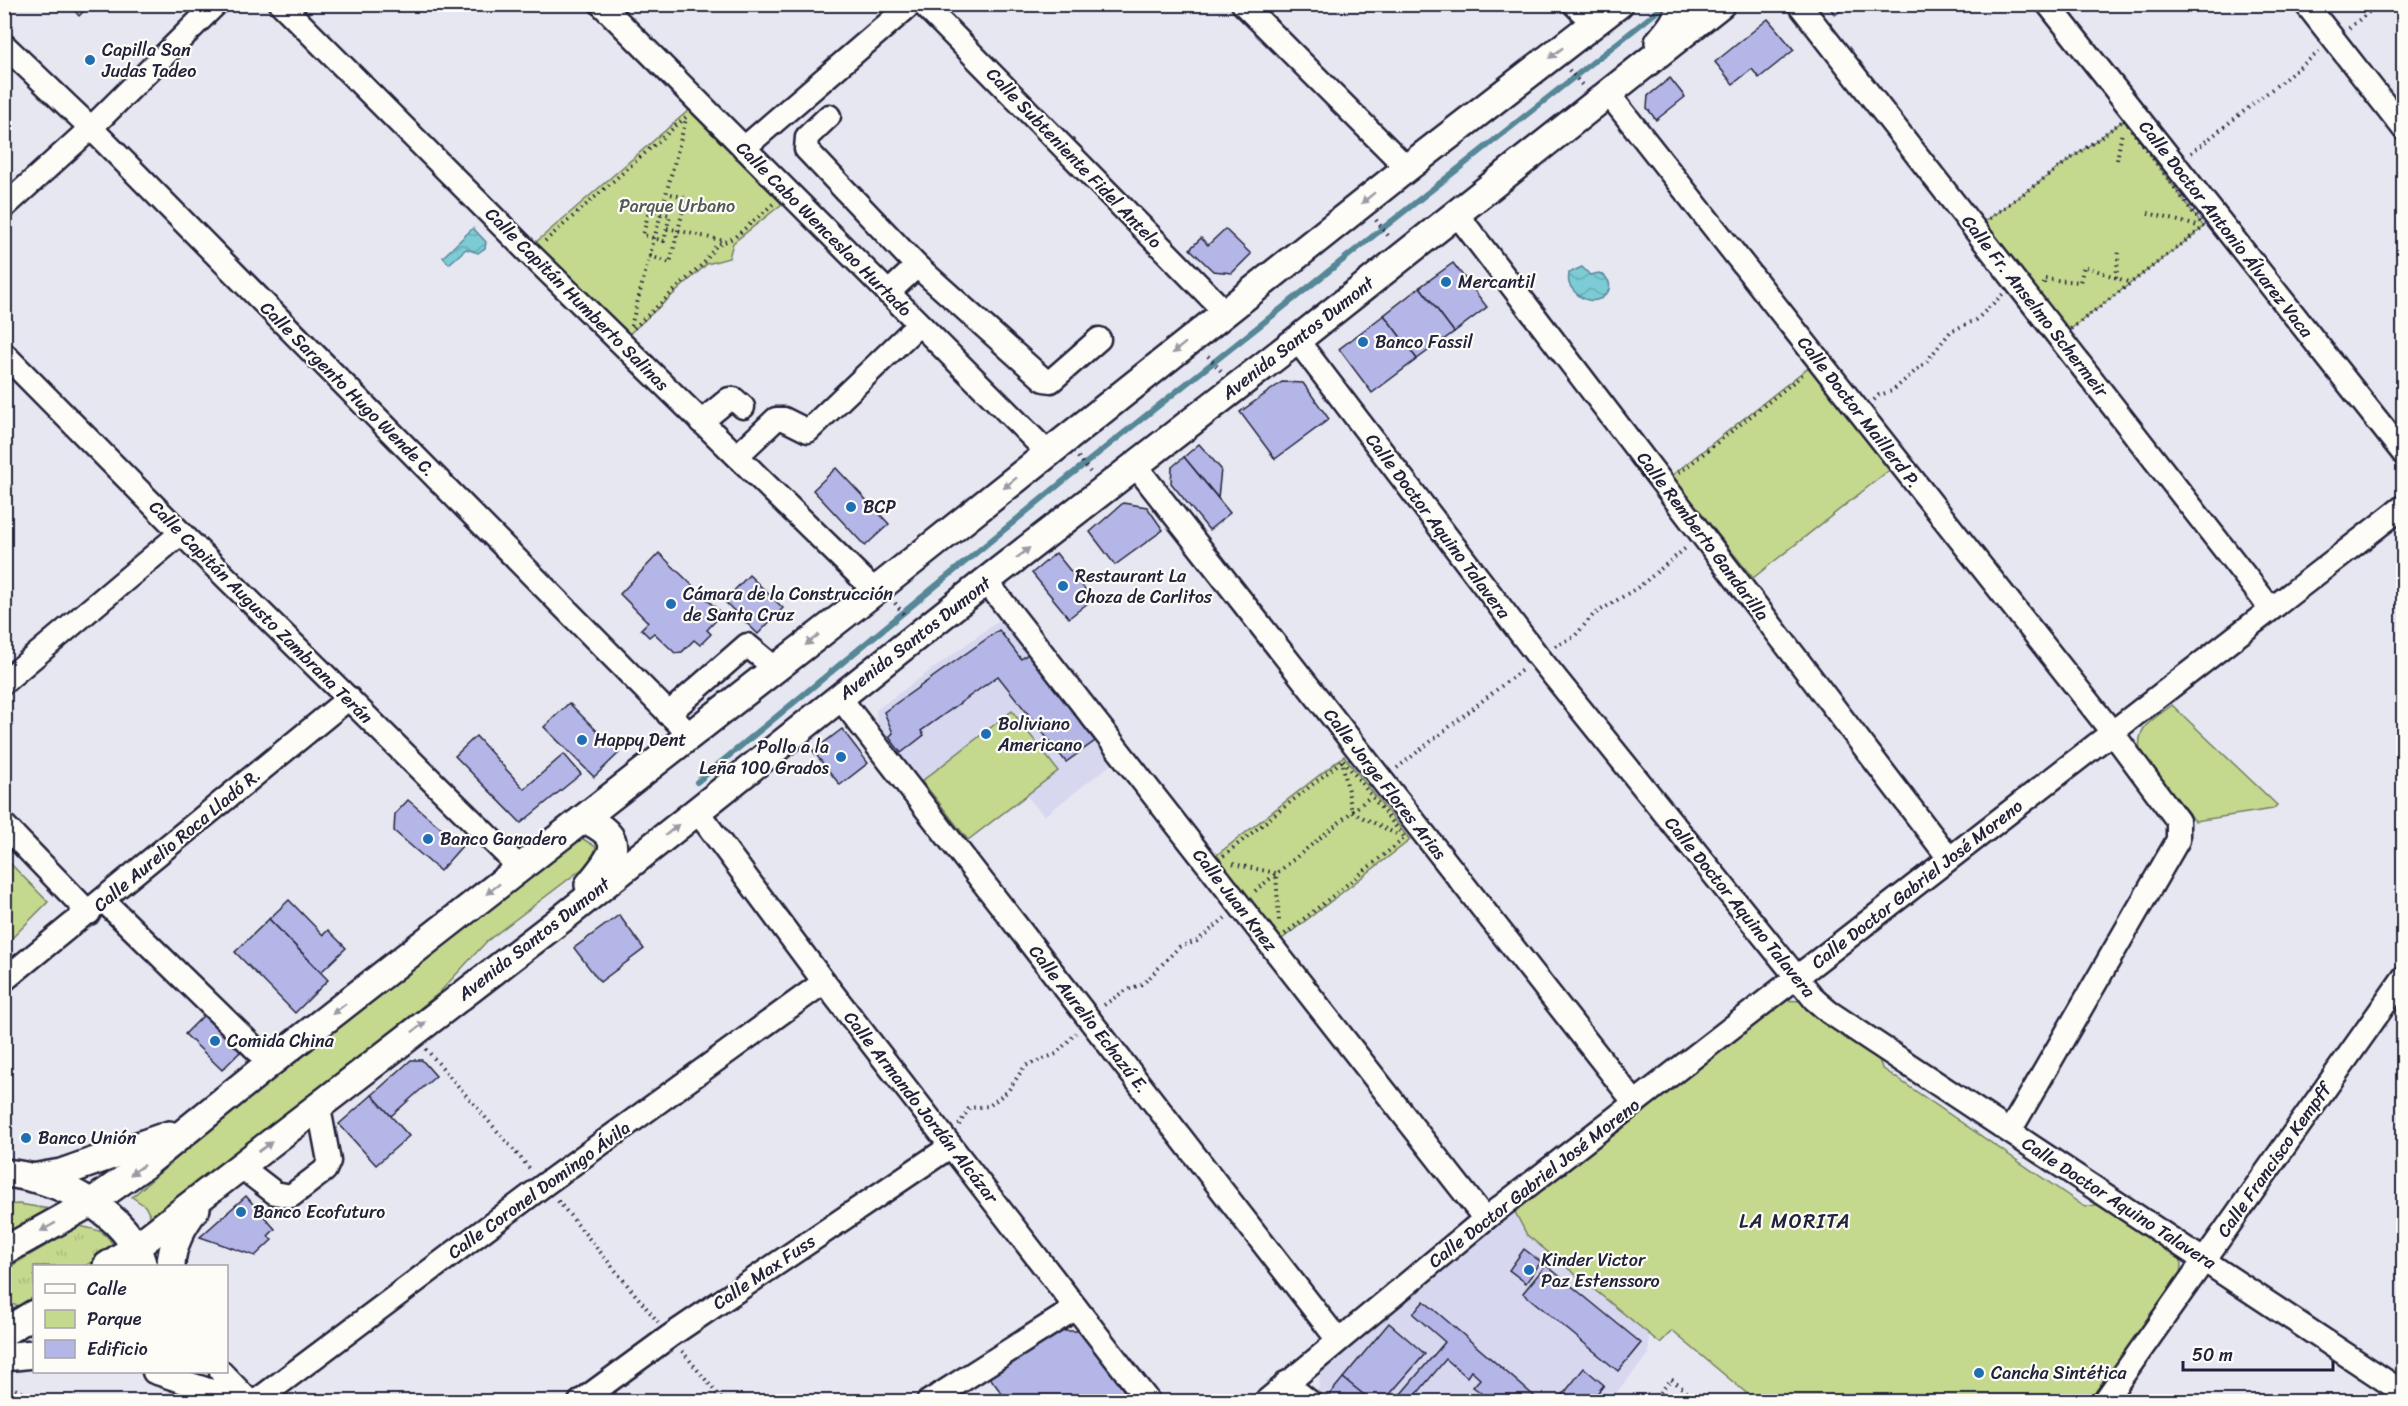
<svg xmlns="http://www.w3.org/2000/svg" width="2408" height="1406" viewBox="0 0 2408 1406" font-family="Sriracha,sans-serif">
<style>
.built{fill:#d7d8ef}
.grass{fill:url(#grass-tufts);stroke:#737e64;stroke-width:1.5}
.park{fill:#c4d98e;stroke:#737e64;stroke-width:1.5}
.water{fill:url(#water-waves);stroke:#578797;stroke-width:1.5}
.lines{fill:none;stroke-linecap:round;stroke-linejoin:round}
.stream{stroke:#578797;stroke-width:6}
.building{fill:#b3b6e7;stroke:#22223b;stroke-width:1.5}
.minor-casing{stroke:#22223b;stroke-width:27}
.major-casing{stroke:#22223b;stroke-width:32}
.path{stroke:#22223b;stroke-width:4;stroke-dasharray:1.5 4.5;stroke-linecap:butt}
.minor{stroke:#fdfcf7;stroke-width:22}
.major{stroke:#fdfcf7;stroke-width:27}
.oneway{fill:#9a9aa2}
.poi-dot{fill:#1f6fb2;stroke:#fdfcf7;stroke-width:2}
.labels{text-anchor:middle;dominant-baseline:central;stroke-width:4.5;stroke-linejoin:round;paint-order:stroke}
.poi-label{font-size:18px;fill:#22223b;stroke:#fdfcf7;text-anchor:start}
.street-label{font-size:18px;fill:#22223b;stroke:#fdfcf7}
.park-label{font-size:18px;fill:#535954;stroke:#fdfcf7}
.neighbourhood-label{font-size:20px;letter-spacing:1.5px;fill:#22223b;stroke:#fdfcf7}
</style>
<defs>
<pattern id="grass-tufts" width="24" height="20" patternUnits="userSpaceOnUse" patternTransform="scale(1.5)"><rect width="24" height="20" fill="#c4d98e"/><path d="M3 7l-1-3M5 7V3M7 7l1-3M15 17l-1-3M17 17v-4M19 17l1-3" fill="none" stroke="#a8ba7b"/></pattern>
<pattern id="water-waves" width="16" height="10" patternUnits="userSpaceOnUse" patternTransform="scale(1.5)"><rect width="16" height="10" fill="#7bcbd5"/><path d="M0 5q4-4 8 0t8 0" fill="none" stroke="#6aaeb8"/></pattern>
</defs>
<rect width="100%" height="100%" fill="#e7e7f2"/>
<filter id="ink" filterUnits="userSpaceOnUse"><feTurbulence type="fractalNoise" baseFrequency=".0167" numOctaves="2"/><feDisplacementMap in="SourceGraphic" scale="12" xChannelSelector="R" yChannelSelector="G"/><feConvolveMatrix kernelMatrix="1 2 1 2 8 2 1 2 1" color-interpolation-filters="sRGB"/></filter>
<g filter="url(#ink)">
<g class="built">
<polygon points="1001,619 1112,764 1044,816 1027,796 968,840 877,726 876,710"/>
<polygon points="1514,1210 1527,1235 1649,1334 1649,1354 1609,1401 1331,1402 1318,1391 1321,1370"/>
</g>
<g class="grass">
<polygon points="19,1204 56,1210 5,1239 5,1205"/>
<path d="M79 1226C95 1229 109 1231 114 1249L85 1266H34V1297L19 1306 5 1303 4 1270Z"/>
</g>
<g class="park">
<polygon points="689,110 782,204 733,243 729,258 707,264 627,336 535,243"/>
<polygon points="2124,120 2204,227 2068,331 1983,223"/>
<polygon points="1810,366 1892,468 1753,578 1671,476"/>
<path d="M2172 705 2277 805 2273 809 2195 821 2140 753C2136 725 2152 721 2172 705Z"/>
<polygon points="1012,711 1058,771 968,840 922,781"/>
<polygon points="1344,756 1410,840 1278,942 1213,858"/>
<polygon points="580,837 596,847 591,862 487,941 439,993 154,1223 145,1206 132,1197 231,1111"/>
<polygon points="5,858 48,902 5,945"/>
<polygon points="1781,1000 1802,1001 1875,1049 1882,1068 2085,1207 2111,1202 2175,1247 2181,1264 2180,1277 2092,1401 1756,1401 1672,1331 1660,1343 1527,1235 1514,1210"/>
</g>
<g class="water">
<polygon points="473,228 486,242 485,248 478,253 466,249 449,264 443,257"/>
<path d="M1582 267 1590 275 1599 273C1626 285 1595 316 1574 291 1568 285 1568 281 1569 273Z"/>
</g>
<g class="lines">
<polyline class="stream" points="697,782 1067,478 1659,10"/>
</g>
<g class="building">
<polygon points="69,4 91,4 79,16"/>
<polygon points="1827,4 1849,4 1835,15"/>
<polygon points="1768,19 1794,50 1759,78 1752,69 1733,84 1715,62"/>
<polygon points="1670,78 1685,97 1656,120 1647,108 1648,96"/>
<polygon points="1225,229 1251,254 1232,273 1213,271 1190,249 1201,238 1208,245"/>
<polygon points="1453,263 1487,307 1454,332 1420,287"/>
<polygon points="1420,287 1454,332 1417,359 1384,315"/>
<polygon points="1384,315 1417,359 1372,393 1339,349"/>
<polygon points="1282,382 1303,383 1329,419 1275,459 1240,412"/>
<polygon points="1199,444 1221,469 1218,498 1184,457"/>
<polygon points="1184,457 1230,513 1209,530 1171,483 1172,467"/>
<polygon points="836,468 889,524 865,546 813,490"/>
<polygon points="1123,503 1147,507 1163,530 1115,565 1090,532"/>
<polygon points="659,553 722,614 707,630 711,634 700,645 694,640 682,652 675,653 654,633 649,637 641,629 648,622 620,594"/>
<polygon points="1056,553 1093,599 1069,618 1032,573"/>
<polygon points="749,575 783,608 758,634 724,601"/>
<polygon points="999,630 1021,659 1028,654 1095,741 1066,762 998,676 921,731 924,735 901,753 889,737 893,733 884,712"/>
<polygon points="569,703 619,753 594,777 544,727"/>
<polygon points="842,729 868,763 840,785 813,751"/>
<polygon points="476,736 524,789 564,754 581,774 521,823 455,756"/>
<polygon points="408,800 462,846 440,871 394,831 395,814"/>
<polygon points="289,900 323,935 328,930 346,948 321,972 269,919"/>
<polygon points="619,915 644,949 600,982 574,948"/>
<polygon points="269,919 328,980 295,1013 235,952"/>
<polygon points="207,1012 244,1048 222,1070 185,1034"/>
<polygon points="411,1060 422,1060 436,1076 391,1116 372,1095"/>
<polygon points="372,1095 409,1136 376,1165 339,1124"/>
<polygon points="246,1196 275,1229 268,1236 272,1240 255,1256 200,1237"/>
<polygon points="1524,1249 1541,1262 1526,1283 1509,1270"/>
<polygon points="1546,1265 1641,1343 1618,1371 1523,1293"/>
<polygon points="1424,1301 1541,1402 1478,1402 1484,1395 1473,1387 1480,1379 1471,1371 1467,1377 1446,1359 1410,1402 1394,1402 1445,1342 1413,1314"/>
<polygon points="1389,1323 1425,1354 1383,1402 1372,1402 1343,1378"/>
<polygon points="1059,1331 1081,1331 1132,1402 1008,1402 988,1375"/>
<polygon points="1584,1368 1604,1385 1590,1402 1557,1402"/>
<polygon points="1343,1378 1368,1398 1365,1402 1336,1402 1329,1395"/>
</g>
<g class="lines">
<g class="minor-casing">
<g id="minor">
<polyline points="281,4 530,254 875,591"/>
<polyline points="601,4 1048,453"/>
<polyline points="923,4 1224,311"/>
<polyline points="1243,4 1407,168"/>
<polyline points="1574,4 1594,24"/>
<polyline points="1799,4 2271,609"/>
<polyline points="2048,4 2404,454"/>
<polyline points="2306,4 2404,129"/>
<polyline points="4,45 91,128 690,735"/>
<polyline points="1607,92 2112,732 2178,821 2178,840 2010,1131"/>
<polyline points="829,116 807,137 806,149 917,266"/>
<polyline points="744,148 911,4"/>
<polyline points="4,207 91,128 216,4"/>
<polyline points="1456,213 1949,858"/>
<polyline points="888,293 917,266 1044,380 1051,381 1099,339"/>
<polyline points="1297,340 1537,655 1815,1000 1829,1012 2404,1393"/>
<polyline points="4,354 181,533 520,868"/>
<polyline points="701,422 729,399 734,399 743,407"/>
<polyline points="737,456 776,419 784,419 808,431 919,324"/>
<polyline points="1135,465 1635,1103"/>
<polyline points="986,581 1485,1219"/>
<polyline points="4,682 181,533"/>
<polyline points="840,698 1338,1340"/>
<polyline points="668,714 747,645 776,669"/>
<polyline points="697,811 824,982 1149,1402"/>
<polyline points="4,825 89,913"/>
<polyline points="104,901 270,1063"/>
<polyline points="4,980 349,698"/>
<polyline points="240,1166 275,1193 291,1196 325,1170 329,1161 319,1108"/>
<polyline points="154,1372 245,1402"/>
<polyline points="221,1372 248,1400"/>
<polyline points="1286,1383 1310,1402"/>
<polyline points="255,1402 544,1185 824,982"/>
<polyline points="580,1402 670,1336 951,1146"/>
<polyline points="928,1402 1076,1308"/>
<polyline points="1265,1402 1485,1219 2404,506"/>
<polyline points="2104,1402 2404,977"/>
</g>
</g>
<g class="major-casing">
<g id="major">
<path d="M1659 42C1668 31 1680 19 1679 4"/>
<path d="M585 819C629 840 613 855 589 885"/>
<path d="M4 1173C57 1177 128 1212 143 1266"/>
<polyline points="32,1178 61,1173 169,1135"/>
<polyline points="4,1251 92,1202 143,1166 270,1063 875,591 1407,168 1619,4"/>
<polyline points="107,1266 136,1247 564,917 986,581 1297,340 1721,4"/>
<path d="M171 1266C171 1246 183 1224 196 1208"/>
<polyline points="4,1332 34,1314"/>
<polyline points="4,1357 34,1354"/>
</g>
</g>
<g class="path">
<polyline points="2349,28 2379,4"/>
<polyline points="1569,70 1582,85"/>
<polygon points="2124,120 2204,227 2068,331 1983,223"/>
<polyline points="2191,153 2319,52"/>
<polyline points="2117,160 2122,132"/>
<polygon points="649,210 670,215 664,241 643,235"/>
<polyline points="2148,213 2198,226"/>
<polyline points="1376,220 1390,238"/>
<polyline points="667,228 724,241"/>
<polyline points="545,241 686,117"/>
<polyline points="650,256 670,263 686,198 667,193"/>
<polyline points="2116,278 2119,251"/>
<polyline points="2044,284 2044,279 2080,282 2084,266 2131,283"/>
<polyline points="631,326 686,119"/>
<polyline points="634,328 704,263 716,246 735,237 773,204"/>
<polyline points="1208,356 1221,371"/>
<polyline points="1874,400 1879,395 1892,391 1927,361 1951,331 1976,320 2003,294"/>
<polyline points="1078,457 1090,472"/>
<polyline points="1679,473 1805,373"/>
<polyline points="895,603 905,616"/>
<polyline points="1555,646 1574,637 1593,615 1640,586 1687,547"/>
<polygon points="1343,760 1405,838 1280,938 1218,860"/>
<polyline points="1343,765 1352,812 1396,834"/>
<polyline points="1397,768 1523,669"/>
<polyline points="1233,864 1276,873 1279,921"/>
<polyline points="1255,891 1370,797"/>
<polyline points="1104,1005 1123,992 1144,983 1179,947 1197,941 1225,918"/>
<polyline points="426,1049 531,1170"/>
<polyline points="959,1125 969,1108 989,1106 1008,1091 1025,1066 1056,1054 1076,1033"/>
<polyline points="558,1201 658,1322"/>
<polyline points="682,1351 724,1402"/>
<polyline points="4,1385 47,1402"/>
<polyline points="1653,1402 1671,1379 1699,1402"/>
</g>
<use href="#minor" class="minor"/>
<use href="#major" class="major"/>
</g>
<defs><path id="oneway-solid" d="M-6-.8H1V-3.2L6.5 0L1 3.2V.8H-6Z" transform="scale(1.5)"/></defs>
<g class="oneway">
<use href="#oneway-solid" transform="translate(1556 53) rotate(142)"/>
<use href="#oneway-solid" transform="translate(1368 198) rotate(141)"/>
<use href="#oneway-solid" transform="translate(1179 348) rotate(141)"/>
<use href="#oneway-solid" transform="translate(1010 483) rotate(141)"/>
<use href="#oneway-solid" transform="translate(1023 553) rotate(-38)"/>
<use href="#oneway-solid" transform="translate(812 640) rotate(142)"/>
<use href="#oneway-solid" transform="translate(672 830) rotate(-39)"/>
<use href="#oneway-solid" transform="translate(493 889) rotate(142)"/>
<use href="#oneway-solid" transform="translate(339 1009) rotate(142)"/>
<use href="#oneway-solid" transform="translate(419 1027) rotate(-37)"/>
<use href="#oneway-solid" transform="translate(265 1147) rotate(-36)"/>
<use href="#oneway-solid" transform="translate(137 1170) rotate(144)"/>
<use href="#oneway-solid" transform="translate(48 1227) rotate(151)"/>
</g>
</g>
<g class="poi-dot">
<circle cx="90" cy="60" r="6"/>
<circle cx="1446" cy="282" r="6"/>
<circle cx="1363" cy="342" r="6"/>
<circle cx="851" cy="507" r="6"/>
<circle cx="1063" cy="586" r="6"/>
<circle cx="671" cy="604" r="6"/>
<circle cx="986" cy="734" r="6"/>
<circle cx="582" cy="740" r="6"/>
<circle cx="841" cy="757" r="6"/>
<circle cx="428" cy="839" r="6"/>
<circle cx="215" cy="1041" r="6"/>
<circle cx="26" cy="1138" r="6"/>
<circle cx="241" cy="1212" r="6"/>
<circle cx="1529" cy="1270" r="6"/>
<circle cx="1979" cy="1373" r="6"/>
</g>
<g class="labels">
<g class="poi-label">
<text x="102" y="50">Capilla San<tspan x="102" dy="21">Judas Tadeo</tspan></text>
<text x="1458" y="282">Mercantil</text>
<text x="1375" y="342">Banco Fassil</text>
<text x="863" y="507">BCP</text>
<text x="1075" y="576">Restaurant La<tspan x="1075" dy="21">Choza de Carlitos</tspan></text>
<text x="683" y="594">Cámara de la Construcción<tspan x="683" dy="21">de Santa Cruz</tspan></text>
<text x="998" y="724">Boliviano<tspan x="998" dy="21">Americano</tspan></text>
<text x="594" y="740">Happy Dent</text>
<text x="829" y="747" text-anchor="end">Pollo a la<tspan x="829" dy="21">Leña 100 Grados</tspan></text>
<text x="440" y="839">Banco Ganadero</text>
<text x="227" y="1041">Comida China</text>
<text x="38" y="1138">Banco Unión</text>
<text x="253" y="1212">Banco Ecofuturo</text>
<text x="1541" y="1260">Kinder Victor<tspan x="1541" dy="21">Paz Estenssoro</tspan></text>
<text x="1991" y="1373">Cancha Sintética</text>
</g>
<g class="street-label">
<text transform="translate(1074 158) rotate(46)">Calle Subteniente Fidel Antelo</text>
<text transform="translate(824 229) rotate(45)">Calle Cabo Wenceslao Hurtado</text>
<text transform="translate(2226 229) rotate(52)">Calle Doctor Antonio Álvarez Vaca</text>
<text transform="translate(577 299) rotate(45)">Calle Capitán Humberto Salinas</text>
<text transform="translate(2035 306) rotate(52)">Calle Fr. Anselmo Schermeir</text>
<text transform="translate(1298 338) rotate(-38)">Avenida Santos Dumont</text>
<text transform="translate(348 389) rotate(45)">Calle Sargento Hugo Wende C.</text>
<text transform="translate(1859 412) rotate(52)">Calle Doctor Maillerd P.</text>
<text transform="translate(1438 526) rotate(53)">Calle Doctor Aquino Talavera</text>
<text transform="translate(1703 536) rotate(53)">Calle Remberto Gandarilla</text>
<text transform="translate(261 612) rotate(45)">Calle Capitán Augusto Zambrana Terán</text>
<text transform="translate(915 638) rotate(-38)">Avenida Santos Dumont</text>
<text transform="translate(1385 784) rotate(52)">Calle Jorge Flores Arias</text>
<text transform="translate(177 840) rotate(-40)">Calle Aurelio Roca Lladó R.</text>
<text transform="translate(1917 884) rotate(-38)">Calle Doctor Gabriel José Moreno</text>
<text transform="translate(1235 900) rotate(52)">Calle Juan Knez</text>
<text transform="translate(1740 907) rotate(51)">Calle Doctor Aquino Talavera</text>
<text transform="translate(534 939) rotate(-38)">Avenida Santos Dumont</text>
<text transform="translate(1089 1019) rotate(52)">Calle Aurelio Echazú E.</text>
<text transform="translate(921 1107) rotate(52)">Calle Armando Jordán Alcázar</text>
<text transform="translate(2274 1160) rotate(-55)">Calle Francisco Kempff</text>
<text transform="translate(1534 1183) rotate(-38)">Calle Doctor Gabriel José Moreno</text>
<text transform="translate(539 1190) rotate(-36)">Calle Coronel Domingo Ávila</text>
<text transform="translate(2119 1203) rotate(33)">Calle Doctor Aquino Talavera</text>
<text transform="translate(764 1272) rotate(-34)">Calle Max Fuss</text>
</g>
<g class="park-label">
<text x="677" y="206">Parque Urbano</text>
</g>
<g class="neighbourhood-label">
<text x="1795" y="1221">LA MORITA</text>
</g>
</g>
<rect width="2408" height="1406" fill="none" stroke="#fdfcf7" stroke-width="24"/>
<rect x="12" y="12" width="2384" height="1382" fill="none" stroke="#22223b" stroke-width="2" filter="url(#ink)"/>
<rect x="33" y="1265" width="195" height="108" fill="#fdfcf7" stroke="#a5a5ac" stroke-width="1.5"/>
<rect x="45" y="1284" width="30" height="9" fill="#fdfcf7" stroke="#a5a5ac" stroke-width="1.5"/>
<text x="87" y="1295" font-size="18" fill="#22223b">Calle</text>
<rect x="45" y="1310" width="30" height="18" fill="#c4d98e" stroke="#a5a5ac" stroke-width="1.5"/>
<text x="87" y="1325" font-size="18" fill="#22223b">Parque</text>
<rect x="45" y="1340" width="30" height="18" fill="#b3b6e7" stroke="#a5a5ac" stroke-width="1.5"/>
<text x="87" y="1355" font-size="18" fill="#22223b">Edificio</text>
<path d="M2183 1361v9h150v-9" fill="none" stroke="#22223b" stroke-width="3"/>
<text x="2192" y="1361" font-size="18" fill="#22223b" stroke="#fdfcf7" stroke-width="4.5" paint-order="stroke">50 m</text>
</svg>
